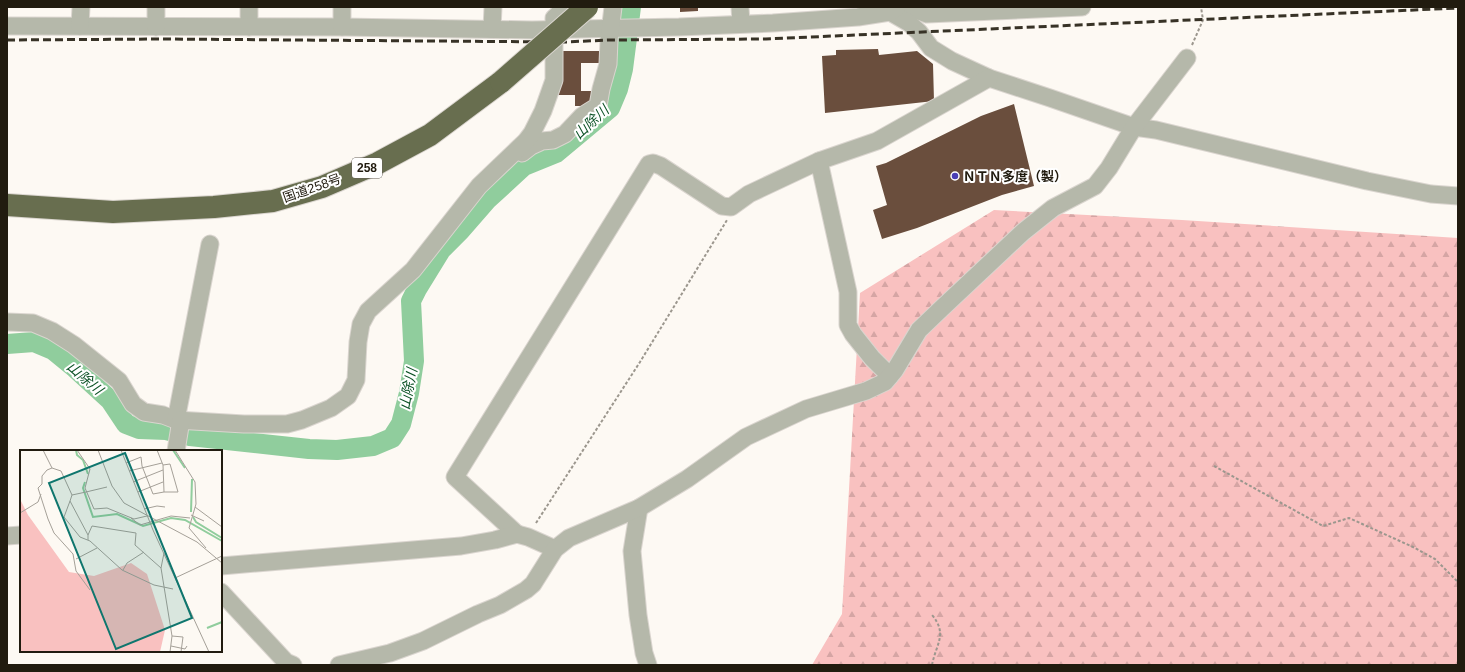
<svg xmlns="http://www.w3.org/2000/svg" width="1465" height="672" viewBox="0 0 1465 672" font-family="Helvetica,'Noto Sans JP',sans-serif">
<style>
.forest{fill:url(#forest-firs)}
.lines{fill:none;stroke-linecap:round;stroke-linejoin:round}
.river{stroke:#90cd9d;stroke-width:20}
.building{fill:#6a4e3d}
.minor-casing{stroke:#dad5cf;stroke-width:19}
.highway-casing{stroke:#dad5cf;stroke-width:24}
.path{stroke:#9c978e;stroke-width:2;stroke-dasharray:3 2;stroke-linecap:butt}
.minor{stroke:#b5b8aa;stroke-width:17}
.highway{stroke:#686e4f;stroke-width:22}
.rail{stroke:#373226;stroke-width:3;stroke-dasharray:8 4;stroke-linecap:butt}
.highway-bridge-casing{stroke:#dad5cf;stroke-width:24;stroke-linecap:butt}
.highway-bridge{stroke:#686e4f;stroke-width:22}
.poi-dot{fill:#4a3eb5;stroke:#fff;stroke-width:1.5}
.labels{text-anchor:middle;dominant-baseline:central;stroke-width:4;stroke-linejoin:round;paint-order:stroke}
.shield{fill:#fff;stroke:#645f57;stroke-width:1}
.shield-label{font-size:12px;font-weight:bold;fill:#211b0f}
.poi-label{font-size:13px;font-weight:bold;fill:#211b0f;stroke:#fff;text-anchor:start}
.street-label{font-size:13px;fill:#211b0f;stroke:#fff}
.water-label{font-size:14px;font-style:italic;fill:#0c5226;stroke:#fff}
.inset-river{fill:none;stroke:#90cd9d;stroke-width:2}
.inset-road{fill:none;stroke:#a5a098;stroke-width:1}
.view{fill:#0f766e;fill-opacity:0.15;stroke:#0f766e;stroke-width:2}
.inset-edge{fill:none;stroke:#211b0f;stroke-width:2}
</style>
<defs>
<pattern id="forest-firs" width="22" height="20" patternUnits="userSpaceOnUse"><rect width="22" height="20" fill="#f9c1c0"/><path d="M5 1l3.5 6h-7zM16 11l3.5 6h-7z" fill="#d5a5a4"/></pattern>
</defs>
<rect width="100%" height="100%" fill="#fdf9f3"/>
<polygon class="forest" points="994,210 1182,220 1458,238 1458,665 812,665 842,614 860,293"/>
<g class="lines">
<polyline class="river" points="7,344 34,342 53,350 75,368 110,400 126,424 139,429 166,430 190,436 309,449 337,450 373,446 392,438 401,424 409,393 414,361 411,301 417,289 441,250 460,231 487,200 524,166 556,153 610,108 618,89 623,69 631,7"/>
</g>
<g class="building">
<polygon points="680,7 698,7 698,11 680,12"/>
<polygon points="878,49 879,55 917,51 933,64 934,101 825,113 822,56 836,55 836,50"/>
<polygon points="556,51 603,51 603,63 581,63 581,91 593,91 593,106 575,106 575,95 556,95"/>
<polygon points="1014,104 1034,186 1002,195 917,228 882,239 873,210 887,205 876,166 886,163 981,116"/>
</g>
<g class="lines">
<g class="minor-casing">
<g id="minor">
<polyline points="249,7 249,27"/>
<polyline points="740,7 741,23"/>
<polyline points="908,7 927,14 1082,7"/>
<polyline points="890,12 909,23 919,32 931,48 952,61 989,78 1050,98 1134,127 1156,130 1367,181 1431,194 1458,196"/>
<polyline points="7,26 342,27 532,30 679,27 773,23 858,17 890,12 897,7"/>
<polyline points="80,26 81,7"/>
<polyline points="156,27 156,7"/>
<polyline points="342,27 342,7"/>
<polyline points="492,29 493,7"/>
<polyline points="522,153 531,146 542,141 553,140 565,134 582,116 598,106 601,89 608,64 609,40 613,7"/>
<polyline points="819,161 848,292 848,325 853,334 872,358 890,376"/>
<polyline points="7,322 33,323 52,331 74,345 119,381 133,404 144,412 163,415 176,420 244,424 287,424 302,420 331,408 348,396 356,380 358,342 361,324 368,311 413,270 479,186 526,141 532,133 543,111 554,80 554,18 566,7"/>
<polyline points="176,420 210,244"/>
<polyline points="176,451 181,420"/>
<polyline points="639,508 632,551 638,615 644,653 648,665"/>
<polyline points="517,534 455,477 649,164 653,163 661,166 722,206 731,207 749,194 819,161 877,141 989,78"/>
<polyline points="7,536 21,535"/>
<polyline points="221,566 461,546 495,540 517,534 528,537 555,549"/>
<polyline points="221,592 286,662 293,665"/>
<polyline points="339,665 390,653 423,641 478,614 500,605 526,590 533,584 555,549 569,538 639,508 687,479 746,437 806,409 866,391 885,382 895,370 919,330 942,308 1023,232 1053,208 1095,186 1109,168 1134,127 1187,58"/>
</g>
</g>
<g class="highway-casing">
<polyline id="highway" points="7,205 113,212 214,207 273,201 322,187 378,163 430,135 501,82"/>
</g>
<g class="path">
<polyline points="1192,45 1203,20 1201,7"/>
<polyline points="1214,466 1323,526 1349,518 1413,547 1435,559 1458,582"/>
<polyline points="536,523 640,362 727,220"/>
<path d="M932 665C936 644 948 634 932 615"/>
</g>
<use href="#minor" class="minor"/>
<use href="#highway" class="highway"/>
<polyline class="rail" points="7,40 164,39 565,42 609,40 766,39 1458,8"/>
<g class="highway-bridge-casing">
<polyline id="highway-bridge" points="501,82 587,7"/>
</g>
<use href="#highway-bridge" class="highway-bridge"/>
</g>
<circle class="poi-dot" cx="955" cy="176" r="4"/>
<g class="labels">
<rect class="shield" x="352" y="158" width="30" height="20" rx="3"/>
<g class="shield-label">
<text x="367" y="168">258</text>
</g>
<g class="poi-label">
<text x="963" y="176">ＮＴＮ多度（製）</text>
</g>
<g class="street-label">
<text transform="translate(312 188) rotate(-19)">国道258号</text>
</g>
<g class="water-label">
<text transform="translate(591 122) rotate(-43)">山除川</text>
<text transform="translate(85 378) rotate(41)">山除川</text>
<text transform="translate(408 389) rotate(-79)">山除川</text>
</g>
</g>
<g transform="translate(20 450)">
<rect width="202" height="202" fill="#fdf9f3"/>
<path d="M0 49 8 65 49 122 74 126 111 113 127 124 145 180 140 202H0Z" fill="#f9c1c0"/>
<path class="inset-river" d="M56 0 57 5 63 10 68 24M153 0 165 18M65 32 63 38 73 67 97 64 123 76 151 68 165 70 202 91M171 62 172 29M173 67 176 72 202 88M187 178 202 172"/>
<path class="inset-road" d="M23 0 32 18M57 0 70 19 65 38 74 59 87 58 114 69 127 66M78 0 92 36 104 53 177 92 202 113M101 0 133 80 189 202M137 0 143 15 144 42H158L150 14 143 15M155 0 175 32 176 54 169 78 186 98M106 13 121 7 122 16 133 44 144 42M109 21 142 13M113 32 143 20M66 42 87 37M118 42 143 32M52 45 66 42M50 51 44 67 60 87 70 91 102 120 134 135 153 139M175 57 202 77M124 59 137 56 145 57M0 63 18 52 21 44M171 65 184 71M111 68 120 75 151 66 170 68M68 85 72 76 116 83 115 95 141 118M68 90V85L50 51 52 45 41 21 32 18 27 20 22 26V34L18 38 28 69 34 83 53 104 56 121 70 140M144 103 141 118 152 186 150 202M56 109 77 98M103 120 107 113 124 102M155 128 202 106M152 186 163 187 161 202M151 196 165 199 167 196"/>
<path class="view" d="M105 3 172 168 96 199 29 33Z"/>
<rect width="202" height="202" class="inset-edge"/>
</g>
<rect width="1465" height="672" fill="none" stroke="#211b0f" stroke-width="16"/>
</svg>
